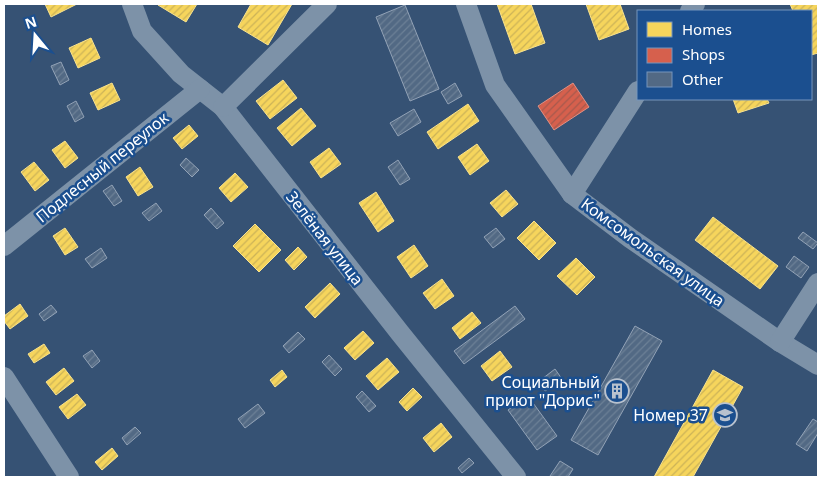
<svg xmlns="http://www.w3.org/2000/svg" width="822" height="481" viewBox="0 0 822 481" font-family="'Noto Sans',sans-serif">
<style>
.homes{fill:url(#homes-hatch);stroke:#f9e28d}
.shops{fill:url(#shops-hatch);stroke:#e29082}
.building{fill:url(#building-hatch);stroke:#92a2b6}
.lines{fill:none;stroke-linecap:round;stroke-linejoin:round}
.minor{stroke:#7d92a8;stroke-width:20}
.labels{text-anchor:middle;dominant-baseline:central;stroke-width:5;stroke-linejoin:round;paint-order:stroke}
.street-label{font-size:16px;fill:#fff;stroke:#1b4f8f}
.poi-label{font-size:16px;fill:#fff;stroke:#1b4f8f;text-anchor:end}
</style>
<defs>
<pattern id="homes-hatch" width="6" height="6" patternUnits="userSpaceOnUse" patternTransform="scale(1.25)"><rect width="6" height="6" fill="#f6d55c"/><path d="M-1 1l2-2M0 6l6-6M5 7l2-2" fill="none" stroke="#ccb358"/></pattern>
<pattern id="shops-hatch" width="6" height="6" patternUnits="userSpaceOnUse" patternTransform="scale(1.25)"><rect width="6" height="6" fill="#d6604d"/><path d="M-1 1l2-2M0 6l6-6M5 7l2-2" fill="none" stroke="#a6594d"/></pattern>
<pattern id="building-hatch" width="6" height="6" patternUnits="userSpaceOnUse" patternTransform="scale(1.25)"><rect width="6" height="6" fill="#526984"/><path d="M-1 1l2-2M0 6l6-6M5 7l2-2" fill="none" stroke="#6c8096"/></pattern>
</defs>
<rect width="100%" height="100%" fill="#365274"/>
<g class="homes">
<polygon points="45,4 77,4 51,17"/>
<polygon points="158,4 197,4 186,22 158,5"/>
<polygon points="251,4 292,4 268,45 238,27"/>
<polygon points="497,4 531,4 545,43 515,54"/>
<polygon points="586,4 620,4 629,29 599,40"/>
<polygon points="790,4 818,4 818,53 811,55 811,11 793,11"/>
<polygon points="91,38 100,58 78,68 69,48"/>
<polygon points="283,80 297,98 270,119 256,101"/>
<polygon points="112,83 120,100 98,110 90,93"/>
<polygon points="733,99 767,99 769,103 738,113"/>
<polygon points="468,104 479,121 438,149 427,132"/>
<polygon points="301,108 316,126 292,146 277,128"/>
<polygon points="189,125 198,136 182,149 173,138"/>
<polygon points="65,141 78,158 65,168 52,150"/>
<polygon points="477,144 489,161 470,175 458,157"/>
<polygon points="329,148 341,164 321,178 310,162"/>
<polygon points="34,162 49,180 35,191 21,172"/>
<polygon points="140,167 153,187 138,196 126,177"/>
<polygon points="235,173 248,187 231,202 219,188"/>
<polygon points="506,190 518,204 502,217 490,203"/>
<polygon points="376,192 394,221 378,232 359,203"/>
<polygon points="713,217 778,266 760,289 695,240"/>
<polygon points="534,221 556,243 539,260 517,238"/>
<polygon points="255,224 281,250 259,272 233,246"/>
<polygon points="65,228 78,247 65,255 53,236"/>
<polygon points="414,245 428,266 411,278 397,257"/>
<polygon points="298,247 307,257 294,270 285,260"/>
<polygon points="576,258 595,277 577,295 557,276"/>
<polygon points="442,279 454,296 435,309 423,293"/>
<polygon points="330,283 340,294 315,318 305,307"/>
<polygon points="20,304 28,316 10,329 4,321 4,316"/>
<polygon points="472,312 481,323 460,339 452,328"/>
<polygon points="363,331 374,343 355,360 344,348"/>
<polygon points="44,344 50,353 34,363 28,354"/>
<polygon points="500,351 512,367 492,381 481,366"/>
<polygon points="387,358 399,372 378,390 366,376"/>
<polygon points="64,368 74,381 56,395 46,382"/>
<polygon points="282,370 287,377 275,387 270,380"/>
<polygon points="713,370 743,387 693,477 654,477"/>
<polygon points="413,388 422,397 407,411 399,402"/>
<polygon points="77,394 86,405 68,419 59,407"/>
<polygon points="441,423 452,437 434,452 423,438"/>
<polygon points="112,448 118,456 102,470 95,462"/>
</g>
<polygon class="shops" points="573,83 589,107 554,130 538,106"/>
<g class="building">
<polygon points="405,5 439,89 410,101 376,17"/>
<polygon points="61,62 69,80 60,85 51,66"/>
<polygon points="455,83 462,96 448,104 441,92"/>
<polygon points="76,101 84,117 75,122 67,106"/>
<polygon points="414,109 421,122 398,136 390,123"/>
<polygon points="186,158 199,170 192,177 180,165"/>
<polygon points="398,160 410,179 400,185 388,167"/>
<polygon points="112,185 122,201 114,206 103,191"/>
<polygon points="156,203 162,211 149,221 142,213"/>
<polygon points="211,208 224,223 217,229 204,215"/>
<polygon points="496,228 505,239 493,248 484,237"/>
<polygon points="803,232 818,243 813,249 798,238"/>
<polygon points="101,248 107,258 92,268 85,259"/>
<polygon points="794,256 809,267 801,278 786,267"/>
<polygon points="51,305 57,312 44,321 39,314"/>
<polygon points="515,306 525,319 464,364 454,351"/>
<polygon points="635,326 662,341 598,455 571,440"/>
<polygon points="298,332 305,339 289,353 283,346"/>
<polygon points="92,350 100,361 92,368 83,356"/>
<polygon points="329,355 342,369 335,376 322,362"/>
<polygon points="555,369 562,379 545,391 538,382"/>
<polygon points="362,391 376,406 369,412 356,397"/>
<polygon points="528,396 557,436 537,450 508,410"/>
<polygon points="258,404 265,413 245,428 238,419"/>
<polygon points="813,419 818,422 818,433 807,451 796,444"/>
<polygon points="135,427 141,433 127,445 122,438"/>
<polygon points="469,458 474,463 462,473 458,468"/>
<polygon points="560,461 573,469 568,477 552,477 550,476"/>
</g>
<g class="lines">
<g class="minor">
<polyline points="132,4 142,31 181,74 223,107 400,333 516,477"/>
<polyline points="466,4 495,85 572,194 630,238 780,342 818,365"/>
<polyline points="690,11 695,4"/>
<polyline points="223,107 327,4"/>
<polyline points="572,194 638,91"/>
<polyline points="4,246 200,89"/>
<polyline points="780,342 818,283"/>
<polyline points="4,377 69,477"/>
</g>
</g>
<defs>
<g id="building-ring" transform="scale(1.25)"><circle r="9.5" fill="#1b4f8f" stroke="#b9c2ce" stroke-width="1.5"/><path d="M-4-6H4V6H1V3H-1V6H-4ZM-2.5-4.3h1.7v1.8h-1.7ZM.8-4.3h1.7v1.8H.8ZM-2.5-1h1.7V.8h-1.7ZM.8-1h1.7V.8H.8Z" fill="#b9c2ce"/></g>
<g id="school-ring" transform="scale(1.25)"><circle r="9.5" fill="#1b4f8f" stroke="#b9c2ce" stroke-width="1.5"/><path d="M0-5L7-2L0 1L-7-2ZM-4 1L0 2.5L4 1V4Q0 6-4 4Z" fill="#b9c2ce"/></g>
</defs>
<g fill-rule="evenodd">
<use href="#building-ring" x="617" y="391"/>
<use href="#school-ring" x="725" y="415"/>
</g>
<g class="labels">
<g class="street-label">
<text transform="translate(102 167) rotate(-39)">Подлесный переулок</text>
<text transform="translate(325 238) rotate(52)">Зелёная улица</text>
<text transform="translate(653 252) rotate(36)">Комсомольская улица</text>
</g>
<g class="poi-label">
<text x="600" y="382">Социальный<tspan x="600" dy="18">приют "Дорис"</tspan></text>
<text x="708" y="415">Номер 37</text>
</g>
</g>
<rect width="822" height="481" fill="none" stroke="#ffffff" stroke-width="10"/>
<rect x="637" y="10" width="175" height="90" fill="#1b4f8f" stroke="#7695bc"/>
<rect x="647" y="22" width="25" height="15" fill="#f6d55c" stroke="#7695bc"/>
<text x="682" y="35" font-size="15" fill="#ffffff">Homes</text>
<rect x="647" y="48" width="25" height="15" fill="#d6604d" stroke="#7695bc"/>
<text x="682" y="60" font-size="15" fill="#ffffff">Shops</text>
<rect x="647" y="72" width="25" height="15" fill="#526984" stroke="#7695bc"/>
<text x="682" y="85" font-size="15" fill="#ffffff">Other</text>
<g transform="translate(35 35) rotate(342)" stroke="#1b4f8f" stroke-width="4" paint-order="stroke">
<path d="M0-4L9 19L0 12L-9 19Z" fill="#ffffff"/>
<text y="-8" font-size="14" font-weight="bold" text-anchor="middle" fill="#ffffff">N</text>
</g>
</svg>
